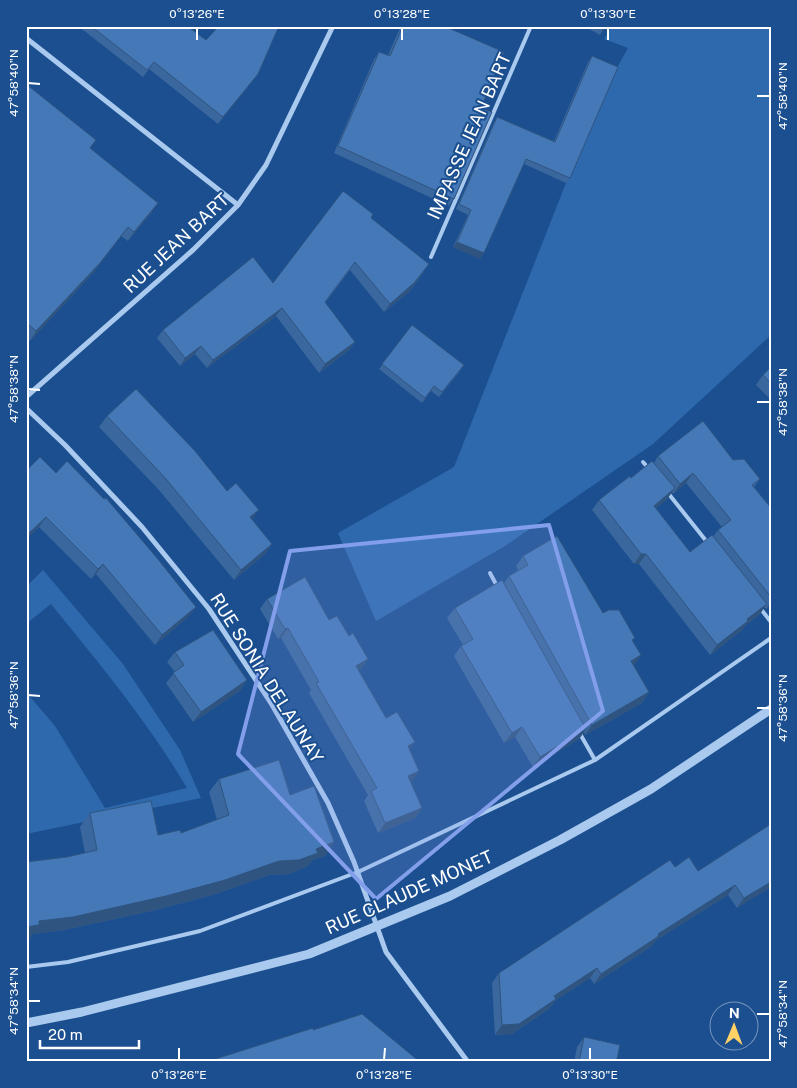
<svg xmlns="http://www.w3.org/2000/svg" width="797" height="1088" viewBox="0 0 797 1088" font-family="'Public Sans',sans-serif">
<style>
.green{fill:#2e69ad}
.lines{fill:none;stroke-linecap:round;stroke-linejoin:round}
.service{stroke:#a9c9ee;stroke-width:4}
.minor{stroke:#a9c9ee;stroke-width:5}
.tertiary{stroke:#a9c9ee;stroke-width:9}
.wall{fill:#3a679d;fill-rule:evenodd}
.shaded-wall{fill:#305480}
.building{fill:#4478b7;stroke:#305480}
.marked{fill:#839eea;fill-opacity:0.2;stroke:#839eea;stroke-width:4;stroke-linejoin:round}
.ticks{fill:none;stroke:#fff;stroke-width:2}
.labels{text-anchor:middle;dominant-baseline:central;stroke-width:4;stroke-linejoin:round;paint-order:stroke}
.street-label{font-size:18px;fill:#fff;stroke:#1b4f8f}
.neatline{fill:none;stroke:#fff;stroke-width:2}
.ticks-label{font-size:12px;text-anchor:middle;fill:#fff}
</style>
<rect width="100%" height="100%" fill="#1b4f8f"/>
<g class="green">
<polygon points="612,26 771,26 771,335 653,444 505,546 376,621 338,533 454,467 566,183 614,73 628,48 604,39"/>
<path d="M43 570 123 664 180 750 201 798 26 834V692L55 726 105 808 187 788C148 722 99 663 51 604L26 624V587Z"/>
</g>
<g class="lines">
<g class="service">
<polyline points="431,257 531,26"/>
<polyline points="643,462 650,470"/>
<polyline points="668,493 707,542"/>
<polyline points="490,573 497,586"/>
<polyline points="760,608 771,622"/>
<polyline points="579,732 595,760"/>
<polyline points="26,967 68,962 200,931 358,872 595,760 771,638"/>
</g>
<g class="minor">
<polyline points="26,38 238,205"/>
<polyline points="26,397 193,250 238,205 266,165 333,26"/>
<polyline points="26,408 65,445 142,527 209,609 271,703 328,803 354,862 386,952 468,1062"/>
</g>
<polyline class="tertiary" points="26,1023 82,1012 309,954 450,896 560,840 651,789 771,709"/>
</g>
<g class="wall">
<polygon points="78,26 181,26 206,40 258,74 218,124 149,69 143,77"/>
<polygon points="401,26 444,26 481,108 454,199 449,206 334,153 374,59 379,52 388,55"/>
<polygon points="584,26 605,26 600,35"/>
<polygon points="592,56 570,178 566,183 524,164 480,259 453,247 468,215 456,209 494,122 497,117 554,141 588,62"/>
<polygon points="26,84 90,148 152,212 128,241 121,236 94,272 30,341 26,337"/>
<polygon points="371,218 424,272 409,292 384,312 350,270 325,303 355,342 349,350 319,373 276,316 207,368 195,354 180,366 157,338 163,330 273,283"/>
<polygon points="412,325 460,371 439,397 431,391 422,403 379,369"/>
<polygon points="771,367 771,400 756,385 763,375"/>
<polygon points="107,416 272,544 265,554 234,580 159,490 99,427"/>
<path d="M658 456 733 460 760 479 754 487 771 508V605L766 609 764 607 760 614 746 625 741 631 710 655 639 564H634L592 510 599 500 654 463ZM686 483 722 527 718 530 713 537 690 552 656 508 667 499 672 492 673 494Z"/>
<polygon points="26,471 188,617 155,645 96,574 91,579 39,527 26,539"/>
<polygon points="523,556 603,613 633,641 633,666 649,692 642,703 585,735 584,732 579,739 533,767 515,737 504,743 454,656 461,646 463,645 447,618 455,608 504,583 509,576 518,570 516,566"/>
<polygon points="267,599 329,620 349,636 368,659 361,669 358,670 386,718 415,742 409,750 412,781 410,782 422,808 415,818 378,833 364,801 368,795 309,693 311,690 281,638 278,639 260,609"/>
<polygon points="175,652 247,680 240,691 193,722 166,683 175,672 167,662"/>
<polygon points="219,779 290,795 334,842 325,856 312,860 308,866 289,874 269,875 216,894 156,910 64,930 33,934 29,939 26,940 26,862 67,857 85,853 80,827 90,813 158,835 181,833 217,820 209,792"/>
<polygon points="771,824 771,887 737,908 728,895 655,941 652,946 594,984 590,978 556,1000 549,1009 512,1034 495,1035 492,983 499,973 675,867 698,871"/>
<polygon points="584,1037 617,1059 621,1062 574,1062 577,1047"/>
</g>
<g class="shaded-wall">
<polygon points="258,74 253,81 218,124 223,117"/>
<polygon points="158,203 152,212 128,241 134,232"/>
<polygon points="128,227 94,272 30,341 36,331"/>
<polygon points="457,242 484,253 480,259 453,247"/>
<polygon points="429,264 409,292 384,312 390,304"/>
<polygon points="282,308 276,316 207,368 213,360"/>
<polygon points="355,342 349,350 319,373 325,364"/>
<polygon points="201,346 195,354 180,366 185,358"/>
<polygon points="693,473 686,483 673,494 680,484"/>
<polygon points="675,488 667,499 647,516 654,506"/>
<polygon points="259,510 252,520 250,517"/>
<polygon points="46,517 39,527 26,539 26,536"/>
<polygon points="272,544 265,554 234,580 241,570"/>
<polygon points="641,554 646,554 639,564 634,564"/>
<polygon points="103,564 96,574 91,579 98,569"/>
<polygon points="771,602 771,605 766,609"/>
<polygon points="767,604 760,614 746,625 741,631 710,655 717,645 747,619"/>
<polygon points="196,607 188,617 155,645 162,635"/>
<polygon points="288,628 281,638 278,639 285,629"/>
<polygon points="641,655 634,666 624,671 631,661"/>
<polygon points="368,659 361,669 349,676 356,666"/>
<polygon points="247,680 240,691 193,722 201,712"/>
<polygon points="649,692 642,703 585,735 592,725"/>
<polygon points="522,727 515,737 504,743 512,733"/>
<polygon points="586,729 579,739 533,767 540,757"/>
<polygon points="415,742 408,752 408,746"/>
<polygon points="419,771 412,781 401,786 408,776"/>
<polygon points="422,808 415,818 378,833 385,823"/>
<polygon points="334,842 325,856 312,860 308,866 289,874 269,875 216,894 156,910 64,930 33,934 29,939 26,940 26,927 39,921 316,849"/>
<polygon points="771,882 771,887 737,908 744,898"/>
<polygon points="735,885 728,895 655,941 652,946 594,984 601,974 658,934"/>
<polygon points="597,968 590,978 556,1000 549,1009 512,1034 495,1035 502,1025 554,996"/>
</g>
<g class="building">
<polygon points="91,26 181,26 182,27 182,26 187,26 206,40 219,26 279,26 258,74 223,117 154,62 147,70"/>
<polygon points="403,26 444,26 504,52 481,108 492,112 454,199 338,146 379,52 390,56"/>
<polygon points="597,26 605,26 604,30"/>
<polygon points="592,56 618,67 570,178 526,159 484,253 457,242 471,210 459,204 497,117 555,142"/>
<polygon points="26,84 96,140 90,148 158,203 134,232 128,227 100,263 36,331 26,322"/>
<polygon points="343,191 373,214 371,218 429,264 414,283 390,304 355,262 325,302 355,342 325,364 282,308 213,360 201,346 185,358 163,330 253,257 273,283"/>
<polygon points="412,325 464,365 442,392 434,386 425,398 382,364"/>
<polygon points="771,367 771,383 763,375"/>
<polygon points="136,389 195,451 227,491 236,483 259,510 250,517 272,544 241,570 166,479 107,416"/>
<polygon points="703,421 733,460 744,459 760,479 752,485 771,508 771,597 718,530 731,520 693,473 680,484 658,456"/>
<polygon points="40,457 56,473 67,461 104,499 106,498 157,558 196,607 162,635 103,564 98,569 46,517 26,536 26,471"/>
<polygon points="652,461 675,488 654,506 690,552 712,535 767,604 747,619 748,621 717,645 646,554 641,554 599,500 630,476 631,478"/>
<polygon points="557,536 603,613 609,610 619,610 635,638 632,640 641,655 631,661 649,692 592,725 509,576 528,565 523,556"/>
<polygon points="305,577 329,620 337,616 349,636 353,633 368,659 356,666 386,718 397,712 415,742 408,746 419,771 408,776 422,808 385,823 371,791 377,788 316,683 319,682 288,628 285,629 267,599"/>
<polygon points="502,580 586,729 540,757 522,727 512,733 461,646 473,639 455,608"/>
<polygon points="213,630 247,680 201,712 173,673 184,665 175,652"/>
<polygon points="279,760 290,795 314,786 334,842 316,849 318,853 299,860 279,861 225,880 166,896 73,917 39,921 39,925 26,927 26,862 67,857 97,850 90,813 151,801 158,835 180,830 181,833 229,815 219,779"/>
<polygon points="771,824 771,882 744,898 735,885 658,934 659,936 601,974 597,968 554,996 556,999 519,1024 502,1025 499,973 670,860 675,867 689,857 698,871"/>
<polygon points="362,1014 420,1062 206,1062 313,1028 313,1030"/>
<polygon points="584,1037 620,1045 617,1059 621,1062 579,1062"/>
</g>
<path class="marked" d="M549 525 603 711 376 899 238 754 290 551Z"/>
<path class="ticks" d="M197 40V28M402 40V28M608 40V28M28 83 40 84M757 96H770M28 389 40 390M757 402H770M28 695 40 696M757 708H770M28 1001H40M757 1014H770M179 1060V1048M384 1060 385 1048M590 1060V1048"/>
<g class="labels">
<g class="street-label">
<text transform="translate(469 136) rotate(-66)">IMPASSE JEAN BART</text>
<text transform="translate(176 243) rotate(-43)">RUE JEAN BART</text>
<text transform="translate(267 678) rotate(58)">RUE SONIA DELAUNAY</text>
<text transform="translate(409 892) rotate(-24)">RUE CLAUDE MONET</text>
</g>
</g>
<rect width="797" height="1088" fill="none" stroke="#1b4f8f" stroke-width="55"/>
<g transform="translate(734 1026) rotate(1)"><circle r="24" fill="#1b4f8f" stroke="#7695bc"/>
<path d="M0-4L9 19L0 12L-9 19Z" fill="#ffd166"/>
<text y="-8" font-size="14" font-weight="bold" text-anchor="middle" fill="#ffffff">N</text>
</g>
<path d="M40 1040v8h99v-8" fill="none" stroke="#ffffff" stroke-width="2.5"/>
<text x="48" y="1040" font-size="15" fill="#ffffff" stroke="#1b4f8f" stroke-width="4" paint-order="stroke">20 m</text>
<rect x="28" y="28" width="742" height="1032" class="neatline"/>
<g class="ticks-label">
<text x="197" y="18">0°13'26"E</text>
<text x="402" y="18">0°13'28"E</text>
<text x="608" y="18">0°13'30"E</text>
<text transform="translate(14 83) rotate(-90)" y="4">47°58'40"N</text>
<text transform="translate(783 96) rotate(-90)" y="4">47°58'40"N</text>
<text transform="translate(14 389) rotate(-90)" y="4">47°58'38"N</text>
<text transform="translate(783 402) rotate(-90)" y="4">47°58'38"N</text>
<text transform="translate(14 695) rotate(-90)" y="4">47°58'36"N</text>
<text transform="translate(783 708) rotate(-90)" y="4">47°58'36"N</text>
<text transform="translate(14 1001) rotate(-90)" y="4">47°58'34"N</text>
<text transform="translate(783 1014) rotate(-90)" y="4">47°58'34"N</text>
<text x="179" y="1079">0°13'26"E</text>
<text x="384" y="1079">0°13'28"E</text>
<text x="590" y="1079">0°13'30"E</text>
</g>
</svg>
